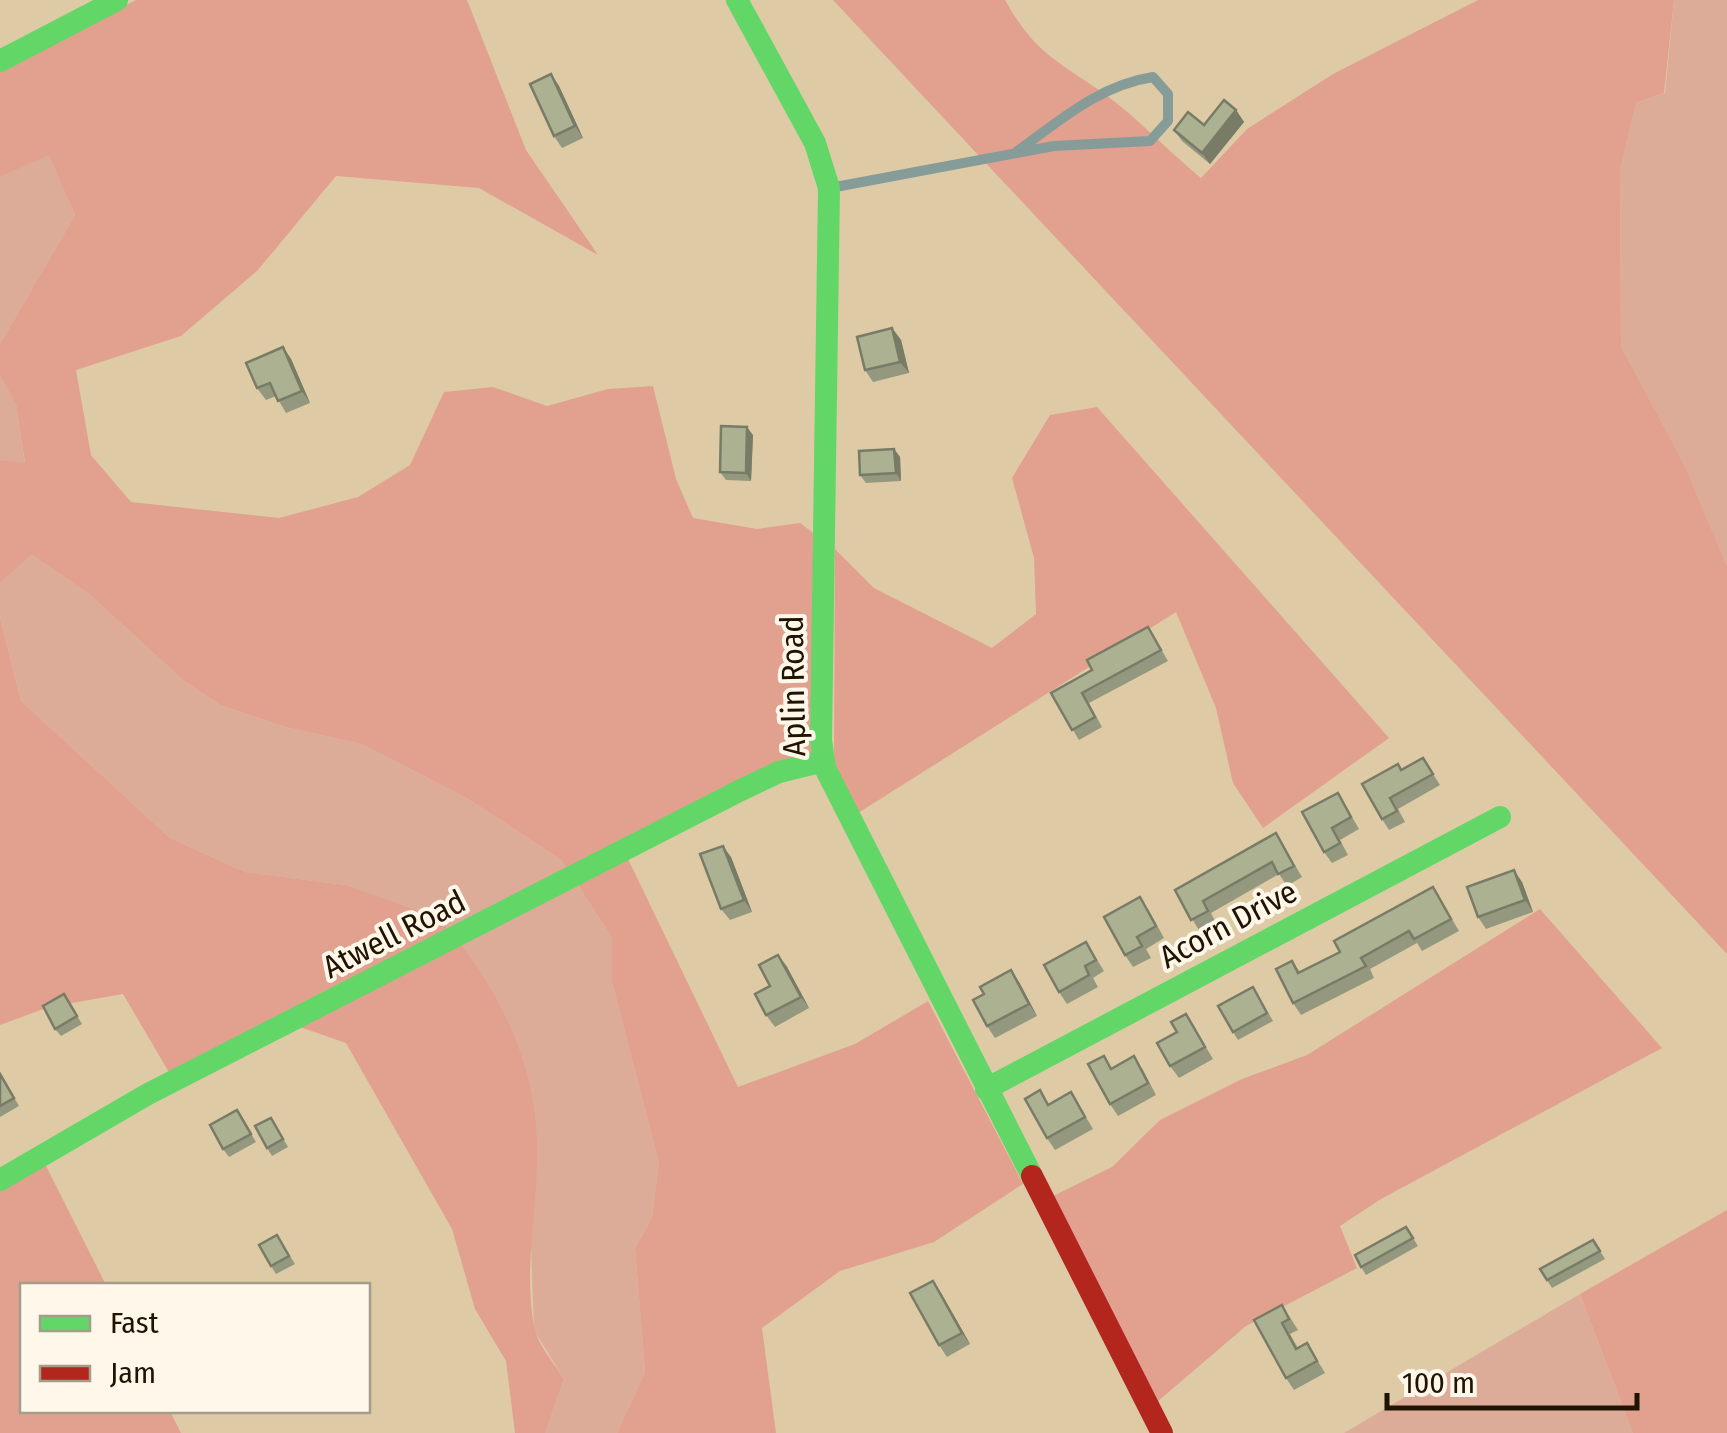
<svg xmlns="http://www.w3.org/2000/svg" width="1727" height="1433" viewBox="0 0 1727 1433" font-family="'Fira Sans Condensed',sans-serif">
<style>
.green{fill:#dcac99}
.forest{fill:#e1a18e}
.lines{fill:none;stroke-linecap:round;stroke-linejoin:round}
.lane{stroke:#869c99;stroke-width:10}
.fast{stroke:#63d668;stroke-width:22}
.jam{stroke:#b3261e;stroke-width:22}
.wall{fill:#94987e}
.shaded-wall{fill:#787c66}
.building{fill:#acb192;stroke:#787c66;stroke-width:2.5}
.labels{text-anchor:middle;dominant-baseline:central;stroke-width:8;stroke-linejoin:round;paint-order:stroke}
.street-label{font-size:32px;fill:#201300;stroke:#fef7ea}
</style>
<rect width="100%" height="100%" fill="#decba6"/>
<g class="green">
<polygon points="1674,0 1727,0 1727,566 1685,466 1621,346 1620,170 1636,103 1665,93"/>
<polygon points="49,154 75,215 0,344 0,177"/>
<polygon points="0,375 16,405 25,464 0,460"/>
<polygon points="32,553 89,594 184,681 220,705 285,727 362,744 470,800 561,860 568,871 450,932 346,885 245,872 170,838 21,701 0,617 0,583"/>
<polygon points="578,885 612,938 612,982 659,1163 652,1218 635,1248 645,1372 617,1433 545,1433 564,1379 534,1330 531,1246 461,945"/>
<polygon points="1580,1294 1633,1433 1344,1433"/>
</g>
<g class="forest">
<polygon points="136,0 467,0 526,150 598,255 479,188 336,176 258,270 181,336 76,370 91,455 131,502 279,518 358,497 410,465 444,392 493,387 547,406 608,389 653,386 676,479 693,518 757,529 800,523 816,535 813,754 568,871 561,860 470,800 362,744 285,727 220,705 184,681 89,594 32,554 0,583 0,460 25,463 16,405 0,375 0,344 75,215 49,155 0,177 0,70"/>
<path d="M833 0H1005C1036 55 1058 61 1106 95 1140 120 1169 152 1201 178L1247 129 1333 74 1478 0H1674L1664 93 1636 103 1620 170 1621 346 1685 466 1727 566V954Z"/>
<polygon points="1097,407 1389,738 1263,828 1233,783 1216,708 1176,612 855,815 834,765 835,549 874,588 992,648 1036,614 1034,558 1012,478 1050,415"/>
<polygon points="0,617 21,701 170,838 245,872 346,885 440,919 450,932 170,1074 123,994 49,1007 0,1025"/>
<polygon points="628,859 738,1087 855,1044 928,1001 1023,1184 934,1242 840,1271 762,1328 776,1433 617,1433 645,1372 635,1248 652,1218 659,1163 612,982 612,938 578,885"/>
<polygon points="1540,909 1662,1048 1381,1199 1340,1226 1357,1268 1246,1326 1157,1402 1051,1197 1112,1167 1160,1120 1242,1079 1307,1055"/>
<path d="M461 945C505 1002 535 1069 537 1142 539 1203 523 1266 534 1326 537 1344 555 1364 564 1379L545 1433H515L506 1361 475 1309 452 1229 346 1043 300 1027Z"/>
<polygon points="45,1164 106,1285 22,1286 22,1410 170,1411 181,1433 0,1433 0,1189"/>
<polygon points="1727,1210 1727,1433 1633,1433 1580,1294"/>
</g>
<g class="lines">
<path class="lane" d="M830 188 1054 146 1150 141 1168 121V94L1153 77C1099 85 1058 122 1015 153"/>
<g class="fast">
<polyline points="737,0 815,143 829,188 821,740 825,768 1032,1176"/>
<polyline points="0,61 117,0"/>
<polyline points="986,1089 1500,817"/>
<polyline points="0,1180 148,1094 741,790 779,772 824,761"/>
</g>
<polyline class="jam" points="1032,1176 1162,1433"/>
</g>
<g class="wall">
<polygon points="551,74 559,86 583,138 562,148 554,136"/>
<polygon points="1236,110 1244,122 1210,164 1182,141 1174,130 1204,125"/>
<polygon points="892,328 901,340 909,373 873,382 865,370"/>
<polygon points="283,347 291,359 310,403 286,413 276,396 266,400 257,388"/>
<polygon points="753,435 751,481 726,480 720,472"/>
<polygon points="894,449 900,457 901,481 866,483 860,475"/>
<polygon points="1148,627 1168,661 1089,703 1102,727 1079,740 1051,693 1092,670"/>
<polygon points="1423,758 1440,785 1398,809 1405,822 1389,830 1382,819 1402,770"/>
<polygon points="1338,793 1359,829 1340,840 1348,855 1332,863 1324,852"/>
<polygon points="1276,833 1302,877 1287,886 1279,874 1211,913 1216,923 1200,932 1175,890"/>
<polygon points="731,857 752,912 730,920 721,909"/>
<polygon points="1522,882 1533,912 1486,929 1478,917"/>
<polygon points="1433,887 1459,931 1422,951 1417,943 1370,969 1374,978 1301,1015 1293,1003 1292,961 1300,972 1340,952"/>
<polygon points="1148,909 1164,938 1146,949 1151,958 1133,967 1125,955"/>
<polygon points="1086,942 1104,971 1093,978 1098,987 1067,1004 1059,992"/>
<polygon points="778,955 787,967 809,1008 775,1027 766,1015 770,986"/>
<polygon points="1019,982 1037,1016 995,1038 987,1026"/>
<polygon points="1253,987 1273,1021 1238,1040 1233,1032"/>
<polygon points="64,994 82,1024 61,1036 55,1029"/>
<polygon points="1186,1014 1213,1059 1179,1078 1170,1066 1177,1032"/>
<polygon points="1112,1068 1142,1068 1156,1095 1118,1116 1110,1104"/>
<polygon points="0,1074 19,1106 0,1117"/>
<polygon points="1071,1092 1093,1129 1055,1150 1047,1138 1050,1104"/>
<polygon points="237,1110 256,1142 229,1157 223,1149"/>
<polygon points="276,1126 288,1147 272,1156 267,1148"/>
<polygon points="1406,1227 1418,1246 1366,1275 1361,1267"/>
<polygon points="277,1235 295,1264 276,1274 271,1266"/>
<polygon points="1593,1240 1605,1259 1552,1288 1547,1280"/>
<polygon points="941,1293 970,1344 947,1357 939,1345"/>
<polygon points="1282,1305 1298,1330 1290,1334 1298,1348 1307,1343 1325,1373 1294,1390 1286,1378"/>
</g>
<g class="shaded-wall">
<polygon points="551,74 559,86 583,138 575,126"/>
<polygon points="1236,110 1244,122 1210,164 1202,153"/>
<polygon points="892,328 901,340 909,373 900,362"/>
<polygon points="283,347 291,359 310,403 302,391"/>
<polygon points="747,427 753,435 751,481 746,473"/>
<polygon points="894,449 900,457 901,481 896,473"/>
<polygon points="723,846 731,857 752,912 744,900"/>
<polygon points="1514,870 1522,882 1533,912 1525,900"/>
<polygon points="778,955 787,967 809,1008 801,997"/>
<polygon points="1011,970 1019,982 1037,1016 1029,1004"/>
<polygon points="933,1281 941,1293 970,1344 962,1333"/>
</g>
<g class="building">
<polygon points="551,74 575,126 554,136 530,84"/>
<polygon points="1224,100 1236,110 1202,153 1174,130 1188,112 1204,125"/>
<polygon points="892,328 900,362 865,370 857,337"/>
<polygon points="283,347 302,391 278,401 270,383 257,388 246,363"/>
<polygon points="721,426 747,427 746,473 720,472"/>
<polygon points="894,449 896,473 860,475 859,451"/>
<polygon points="1148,627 1161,650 1082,693 1095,717 1072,730 1051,693 1092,670 1087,660"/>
<polygon points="1423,758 1433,774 1390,798 1397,811 1382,819 1362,784 1398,764 1401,770"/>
<polygon points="1338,793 1351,817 1332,828 1340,843 1324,852 1302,812"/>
<polygon points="1276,833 1294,866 1278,874 1272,862 1203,901 1208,911 1191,920 1175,890"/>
<polygon points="723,846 744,900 721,909 700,854"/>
<polygon points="1514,870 1525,900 1478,917 1467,887"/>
<polygon points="1433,887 1451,919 1414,939 1409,931 1361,958 1366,966 1293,1003 1276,969 1292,961 1298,973 1340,952 1334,941"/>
<polygon points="1140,897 1156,926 1137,937 1142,946 1125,955 1104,917"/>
<polygon points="1086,942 1096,960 1085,966 1089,975 1059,992 1044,965"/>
<polygon points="778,955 801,997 766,1015 755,994 770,986 759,965"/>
<polygon points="1011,970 1029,1004 987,1026 973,1000 984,994 980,987"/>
<polygon points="1253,987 1267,1013 1233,1032 1218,1006"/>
<polygon points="64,994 77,1016 55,1029 43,1006"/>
<polygon points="1186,1014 1205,1047 1170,1066 1157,1043 1177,1032 1171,1022"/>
<polygon points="1104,1056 1111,1069 1134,1056 1148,1083 1110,1104 1088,1064"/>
<polygon points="0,1074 14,1098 0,1106"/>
<polygon points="1040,1090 1048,1105 1071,1092 1085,1117 1047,1138 1025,1099"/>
<polygon points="237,1110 251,1134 223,1149 210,1125"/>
<polygon points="271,1118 283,1139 267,1148 255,1126"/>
<polygon points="1406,1227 1413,1238 1361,1267 1355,1255"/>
<polygon points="277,1235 289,1256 271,1266 259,1245"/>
<polygon points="1593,1240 1600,1251 1547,1280 1540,1269"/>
<polygon points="933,1281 962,1333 939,1345 910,1293"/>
<polygon points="1282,1305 1289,1319 1282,1323 1296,1349 1307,1343 1317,1361 1286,1378 1254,1320"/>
</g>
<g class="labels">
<g class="street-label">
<text transform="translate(793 686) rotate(-91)">Aplin Road</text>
<text transform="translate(1228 924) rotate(-28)">Acorn Drive</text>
<text transform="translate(394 934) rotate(-27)">Atwell Road</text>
</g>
</g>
<rect x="20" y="1283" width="350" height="130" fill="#fef7ea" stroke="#a59c8c" stroke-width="2.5"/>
<rect x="40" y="1316" width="50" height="15" fill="#63d668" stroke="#a59c8c" stroke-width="2.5"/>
<text x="110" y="1333" font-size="30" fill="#201300">Fast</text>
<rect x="40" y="1366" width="50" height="15" fill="#b3261e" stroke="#a59c8c" stroke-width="2.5"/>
<text x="110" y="1383" font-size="30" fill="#201300">Jam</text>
<path d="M1387 1393v15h250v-15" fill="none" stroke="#201300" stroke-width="5"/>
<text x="1402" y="1393" font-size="30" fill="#201300" stroke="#fef7ea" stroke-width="8" paint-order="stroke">100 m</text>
</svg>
